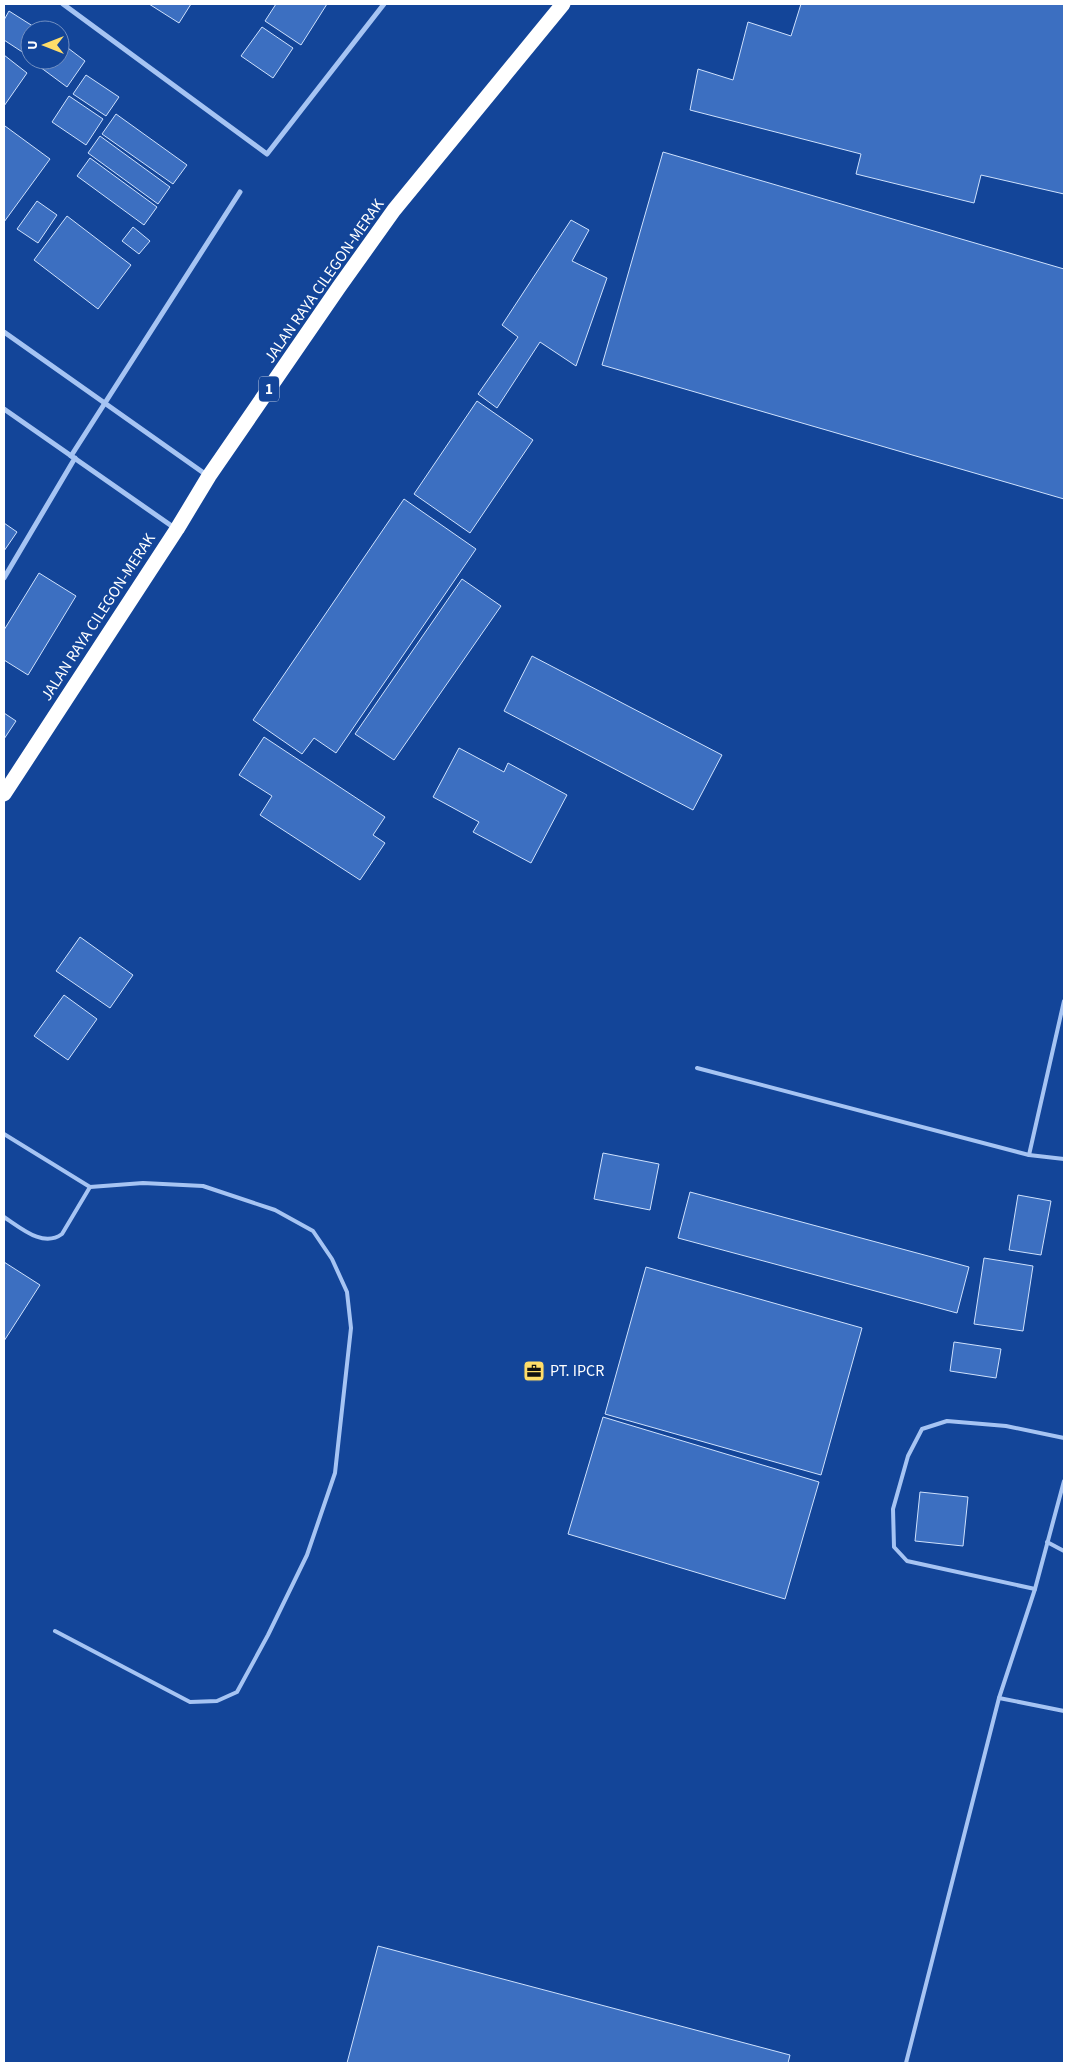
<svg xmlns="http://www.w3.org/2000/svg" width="1068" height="2067" viewBox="0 0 1068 2067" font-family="'Source Sans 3',sans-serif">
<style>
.building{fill:#3c6fc1;stroke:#cee1fd}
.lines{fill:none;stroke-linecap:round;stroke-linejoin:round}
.lane{stroke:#a6c4f3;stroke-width:4}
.street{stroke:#a6c4f3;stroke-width:5}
.highway{stroke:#fff;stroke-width:15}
.labels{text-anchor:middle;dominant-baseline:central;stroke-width:4;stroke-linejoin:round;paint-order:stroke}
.shield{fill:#134599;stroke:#b8c7e0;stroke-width:1}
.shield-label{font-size:15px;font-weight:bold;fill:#fff}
.street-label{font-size:16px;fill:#fff;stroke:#134599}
.poi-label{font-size:16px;fill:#fff;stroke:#134599;text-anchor:start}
</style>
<rect width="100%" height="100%" fill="#134599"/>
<g class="building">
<polygon points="149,4 191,4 179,23"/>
<polygon points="276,4 327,4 301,45 265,21"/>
<polygon points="801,4 1064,4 1064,194 981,175 974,203 856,174 861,154 690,110 698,69 733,80 748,22 791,36"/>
<polygon points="9,11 39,30 30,30 30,57 4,40 4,20"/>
<polygon points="262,27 293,48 273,78 241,56"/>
<polygon points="60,42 85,61 67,87 40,67 45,60 60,60"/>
<polygon points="4,55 27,73 4,106"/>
<polygon points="86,75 119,97 106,116 73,94"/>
<polygon points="69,96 103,119 86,145 52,122"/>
<polygon points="116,114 187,165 173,184 102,134"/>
<polygon points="5,126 50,159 4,222 4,127"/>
<polygon points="100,136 170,187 158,204 88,153"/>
<polygon points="663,152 1064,269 1064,499 602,365"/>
<polygon points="90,158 157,207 144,225 77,176"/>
<polygon points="37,201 57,215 38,243 17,229"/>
<polygon points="67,216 131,265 98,309 34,260"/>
<polygon points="571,220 589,230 572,261 607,278 576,366 540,342 497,408 478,394 518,337 502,325"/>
<polygon points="133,227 150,241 139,254 122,241"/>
<polygon points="477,401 533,440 470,533 414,494"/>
<polygon points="404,499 476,549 336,753 314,738 302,754 253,720"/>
<polygon points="4,523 17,532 4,551"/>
<polygon points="39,573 76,596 28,675 4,660 4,630"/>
<polygon points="462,579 501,606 394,760 355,734"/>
<polygon points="532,656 722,755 693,810 504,711"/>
<polygon points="4,713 16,721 4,739"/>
<polygon points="264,737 385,817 373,835 385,843 360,880 260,815 272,796 239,775"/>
<polygon points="459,748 504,772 508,763 567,795 531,863 473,832 479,822 433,797"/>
<polygon points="80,937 133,975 110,1008 56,971"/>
<polygon points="64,995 97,1019 68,1060 34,1036"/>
<polygon points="603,1153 659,1164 650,1210 594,1199"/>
<polygon points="690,1192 969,1267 957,1313 678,1238"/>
<polygon points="1018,1195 1051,1201 1041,1255 1009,1250"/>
<polygon points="984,1258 1033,1266 1023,1331 974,1324"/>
<polygon points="4,1262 40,1285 4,1341"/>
<polygon points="646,1267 862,1328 821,1475 605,1414"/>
<polygon points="954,1342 1001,1349 996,1378 950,1371"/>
<polygon points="603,1417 819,1482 785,1599 568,1534"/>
<polygon points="920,1492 968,1497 963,1546 915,1541"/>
<polygon points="378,1946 790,2055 788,2063 347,2063"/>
</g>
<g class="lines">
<g class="lane">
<polyline points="697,1068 1029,1155 1064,1159"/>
<polyline points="4,1134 90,1187 143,1183 203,1186 275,1210 313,1231 332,1259 347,1292 351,1328 335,1473 307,1555 268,1635 237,1692 217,1701 190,1702 55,1631"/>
<polyline points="1029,1155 1064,1001"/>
<path d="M4 1217C21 1228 43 1248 62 1234L90 1187"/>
<polyline points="1047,1542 1064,1551"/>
<polyline points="1035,1589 907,1561 894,1547 893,1509 908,1456 922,1429 947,1421 1006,1426 1064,1438"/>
<polyline points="999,1698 1064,1711"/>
<polyline points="906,2063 999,1698 1035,1589 1064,1481"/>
</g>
<g class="street">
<polyline points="63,4 267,154 384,4"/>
<polyline points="4,332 208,476"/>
<polyline points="4,409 176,529"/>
<polyline points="71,456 240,192"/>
<polyline points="4,578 75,458"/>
</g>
<polyline class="highway" points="4,794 177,529 209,476 339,287 394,210 563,4"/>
</g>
<defs>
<g id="office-square" transform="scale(1.125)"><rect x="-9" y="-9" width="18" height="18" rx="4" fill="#ffdd69" stroke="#134599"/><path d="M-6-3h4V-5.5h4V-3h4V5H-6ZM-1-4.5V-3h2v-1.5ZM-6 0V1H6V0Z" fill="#111"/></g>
</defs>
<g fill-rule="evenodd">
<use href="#office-square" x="534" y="1371"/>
</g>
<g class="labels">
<rect class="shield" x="259" y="376.5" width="20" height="25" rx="4"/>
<g class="shield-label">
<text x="269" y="389">1</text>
</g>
<g class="street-label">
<text transform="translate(324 281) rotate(-55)">JALAN RAYA CILEGON-MERAK</text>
<text transform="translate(98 617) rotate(-57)">JALAN RAYA CILEGON-MERAK</text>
</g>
<g class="poi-label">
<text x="550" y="1371">PT. IPCR</text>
</g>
</g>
<rect width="1068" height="2067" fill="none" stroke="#ffffff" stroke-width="10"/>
<g transform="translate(45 45) rotate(270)"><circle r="24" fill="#134599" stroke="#718fc2"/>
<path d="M0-4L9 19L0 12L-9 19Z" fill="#ffdd69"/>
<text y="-8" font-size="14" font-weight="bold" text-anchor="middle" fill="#ffffff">U</text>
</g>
</svg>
